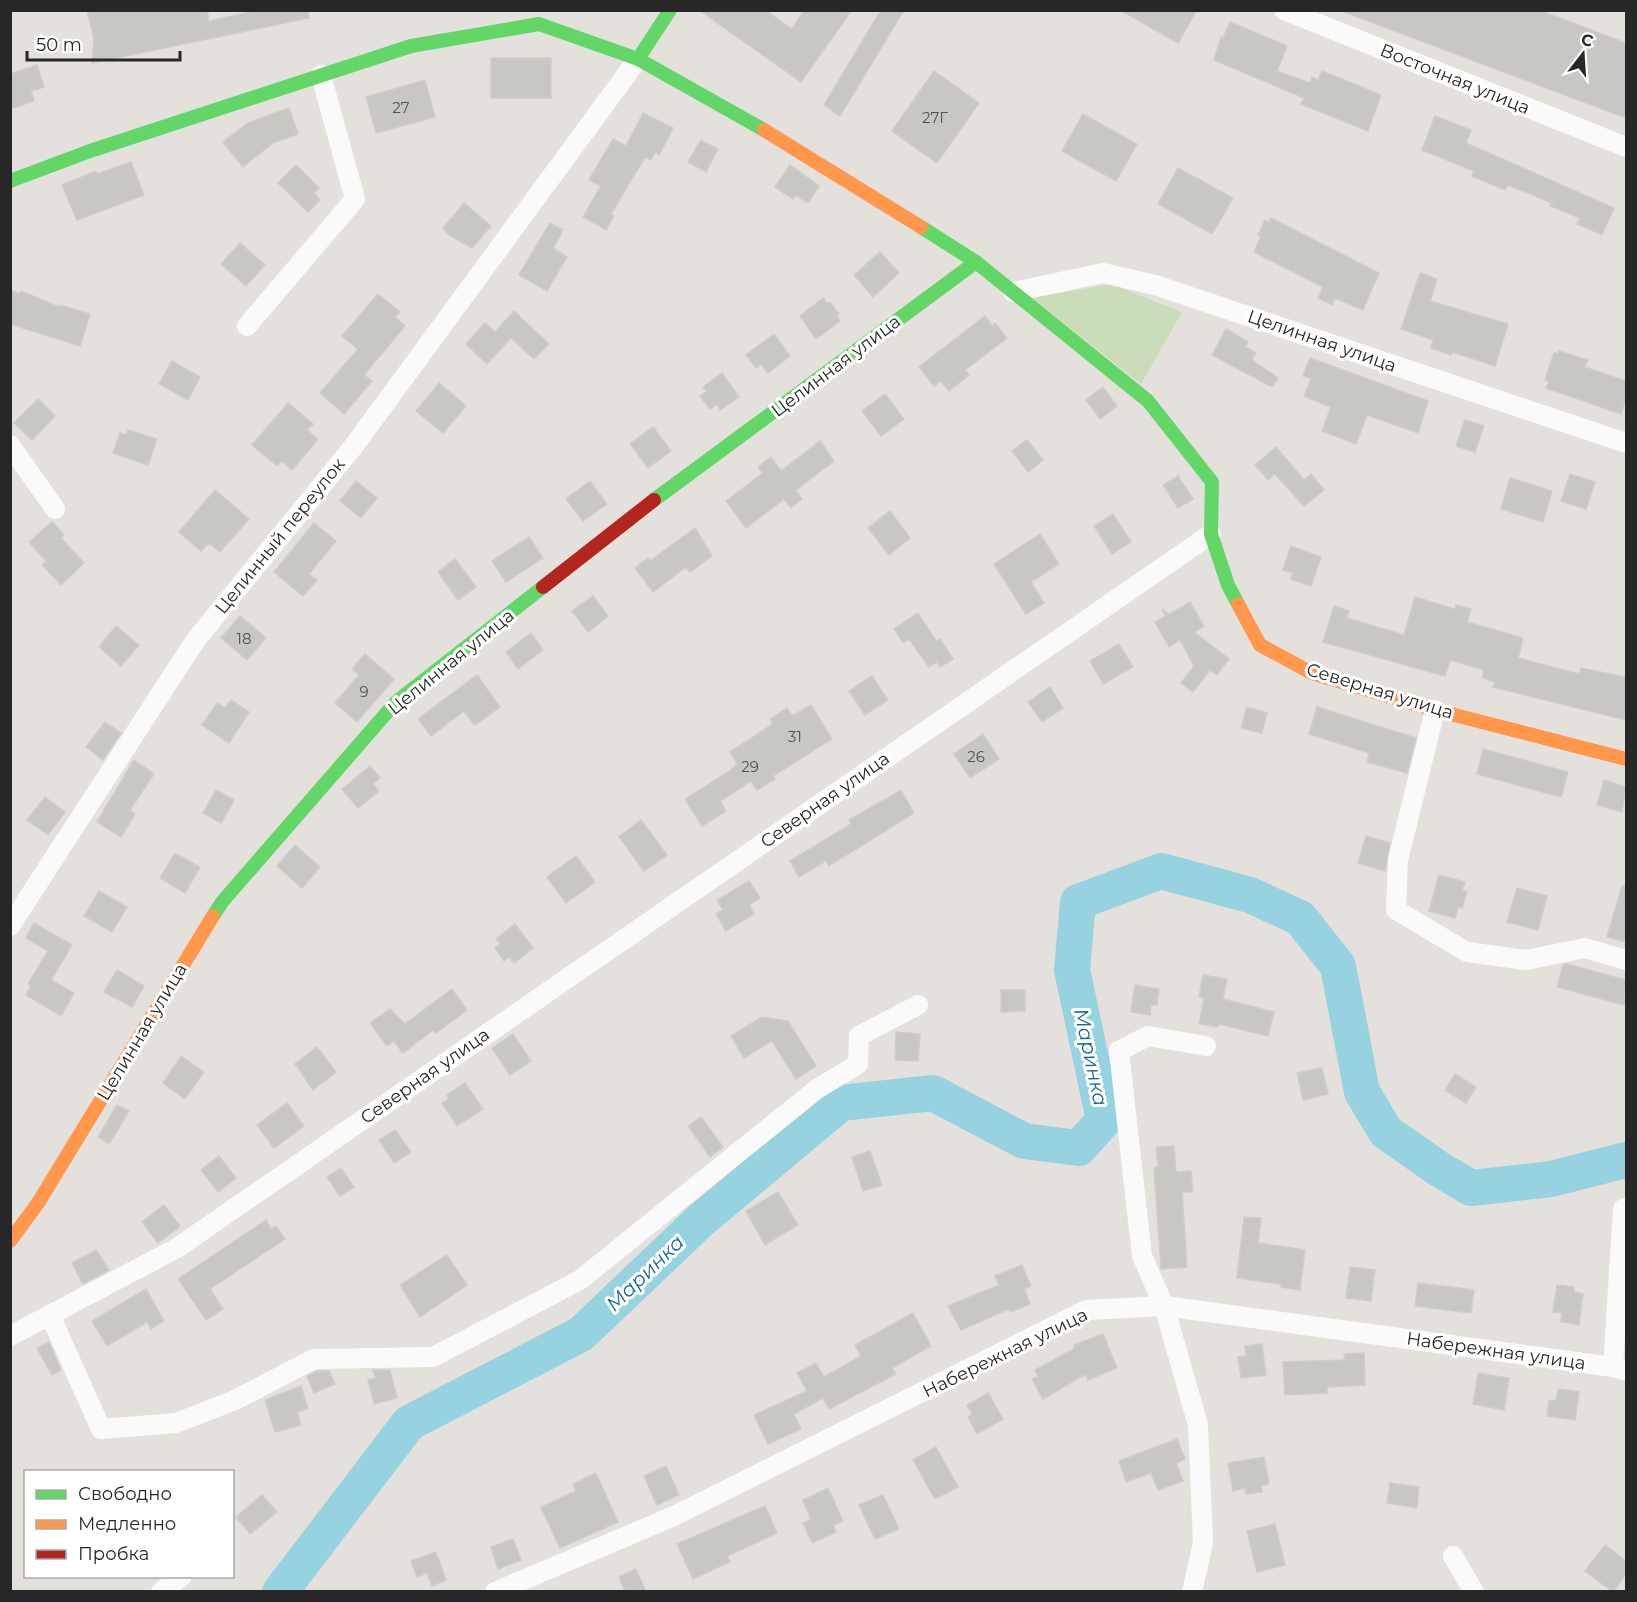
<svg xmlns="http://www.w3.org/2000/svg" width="1637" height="1602" viewBox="0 0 1637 1602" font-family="Montserrat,sans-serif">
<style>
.green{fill:#caddb8}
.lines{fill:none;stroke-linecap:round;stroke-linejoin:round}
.river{stroke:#96d2e0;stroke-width:36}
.building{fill:#c9c7c3;stroke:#cfcdc9;stroke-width:1.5}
.street{stroke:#fbfafa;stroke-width:20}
.fast{stroke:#63d668;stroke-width:14}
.slow{stroke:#ff974d;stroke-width:14}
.jam{stroke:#b3261e;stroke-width:14}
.labels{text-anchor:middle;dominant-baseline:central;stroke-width:6;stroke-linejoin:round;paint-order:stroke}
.number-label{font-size:15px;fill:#515150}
.street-label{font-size:18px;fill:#272727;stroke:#fff}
.water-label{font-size:20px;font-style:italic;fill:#1a6988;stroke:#fff}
</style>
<rect width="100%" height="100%" fill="#e4e1dc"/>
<polygon class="green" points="1111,284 1182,312 1141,384 1032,298"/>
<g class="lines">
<polyline class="river" points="280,1592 409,1423 581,1334 701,1220 841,1103 933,1093 1024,1141 1079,1148 1104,1120 1072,970 1078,902 1161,871 1250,895 1300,918 1338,966 1362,1092 1386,1132 1439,1169 1471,1188 1551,1179 1626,1160"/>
</g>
<g class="building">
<polygon points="87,10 207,10 209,21 259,10 308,10 309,18 92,63 94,39"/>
<polygon points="699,10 765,10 792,29 804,10 852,10 801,82"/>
<polygon points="881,10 904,10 840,116 824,105"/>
<polygon points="1120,10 1197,10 1178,43"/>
<polygon points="1339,10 1539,10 1626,43 1626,118"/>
<polygon points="1230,22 1287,46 1277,71 1310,83 1312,77 1318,80 1322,71 1381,95 1368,131 1301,104 1304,98 1214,60 1221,37 1223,38"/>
<rect x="491" y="58" width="60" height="40"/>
<polygon points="37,65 44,87 31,91 34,101 10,109 10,74"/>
<polygon points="934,71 979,103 937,163 892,131"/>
<polygon points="425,80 435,117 376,133 366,97"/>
<polygon points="289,108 298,134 273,143 243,167 223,142 248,123"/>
<polygon points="643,113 673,128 659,155 655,152 651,160 645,157 611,214 614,216 606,230 583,217 601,186 589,180 613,139 626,146"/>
<polygon points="1083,114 1137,144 1116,181 1062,151"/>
<polygon points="1435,116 1471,130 1466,143 1614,208 1602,235 1577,224 1580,218 1550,206 1552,203 1508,185 1505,190 1472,176 1474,171 1422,150"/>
<polygon points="701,140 718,149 706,172 688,162"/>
<polygon points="131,162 144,195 77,220 62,185 96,171 97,174"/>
<polygon points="296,165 319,188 314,193 320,200 308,212 278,183"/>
<polygon points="790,165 819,186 808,203 795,195 793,199 775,187"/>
<polygon points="1178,168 1233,198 1212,234 1158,204"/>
<polygon points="464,203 491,226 472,248 449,235 443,228"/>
<polygon points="1271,218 1379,273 1363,310 1335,298 1332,305 1318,298 1323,287 1254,252 1261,236 1258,235 1265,220 1269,222"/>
<polygon points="550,223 563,230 553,248 567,257 547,291 519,275"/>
<polygon points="240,243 265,265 246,286 221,264"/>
<polygon points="880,252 899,273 873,297 854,275"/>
<polygon points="1420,273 1437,279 1430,301 1508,324 1495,366 1452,352 1451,355 1431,348 1433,340 1401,329"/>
<polygon points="10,290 20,294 21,291 59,307 60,305 90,314 80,346 10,324"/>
<polygon points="378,294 400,312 395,317 405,326 364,375 372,381 344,414 320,393 358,349 342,336"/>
<polygon points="823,298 827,304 830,302 839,314 837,316 840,321 816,339 800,316"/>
<polygon points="514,311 549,344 534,359 511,338 487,364 466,344 485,323 495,332"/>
<polygon points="985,316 992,326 995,323 1007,338 965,370 969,375 949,391 941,381 934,386 919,367"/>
<polygon points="1226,329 1248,342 1245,347 1256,353 1252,360 1278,378 1272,387 1212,355"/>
<polygon points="774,334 790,356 768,373 761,364 756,368 746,355"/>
<polygon points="1559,351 1588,360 1585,367 1626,381 1626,398 1621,414 1546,388 1549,382 1545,380 1554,353 1558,354"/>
<polygon points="1310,358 1428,401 1418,433 1367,415 1356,444 1322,431 1331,407 1304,396 1311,379 1303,376"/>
<polygon points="172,361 200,377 188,400 159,384"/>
<polygon points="722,373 739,397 720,410 717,404 710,409 700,396 707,391 703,387"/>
<polygon points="439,383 466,406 443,433 416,411"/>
<polygon points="1103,387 1117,406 1100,419 1086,400"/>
<polygon points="885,394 904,419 881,436 862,411"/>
<polygon points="38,399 55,416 32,440 14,423"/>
<polygon points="288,403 313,424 307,430 318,439 292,470 282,461 277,466 252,445"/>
<polygon points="1465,420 1484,426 1475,452 1456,446"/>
<polygon points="653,427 671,451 648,468 630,444"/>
<polygon points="128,430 157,439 148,465 113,453 120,433 126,435"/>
<polygon points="1027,440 1043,460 1028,472 1012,451"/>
<polygon points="820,441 834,461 796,490 802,499 791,508 784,499 746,528 726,501 763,473 758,467 771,457 781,471"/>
<polygon points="1276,447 1304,480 1311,474 1324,490 1304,506 1275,474 1268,480 1255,465"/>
<polygon points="1570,474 1595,482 1586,509 1561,501"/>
<polygon points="1178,476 1193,499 1178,508 1163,485"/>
<polygon points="1510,478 1552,491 1543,522 1501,509"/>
<polygon points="356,481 377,498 361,518 340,501"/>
<polygon points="590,481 607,504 583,521 566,499"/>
<polygon points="215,490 249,519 220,552 209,543 201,551 179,532"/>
<polygon points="890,511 910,538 889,555 868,528"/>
<polygon points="1113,514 1131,542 1112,554 1094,526"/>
<polygon points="52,522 64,535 61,538 84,563 61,585 42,565 46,561 29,542"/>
<polygon points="314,523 336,541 309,574 317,580 303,596 274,572"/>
<polygon points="695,528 712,556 690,572 686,567 653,592 635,568 648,558 650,561"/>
<polygon points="1040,534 1059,564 1031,582 1044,603 1026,614 994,564"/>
<polygon points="529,537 543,558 506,582 492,561"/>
<polygon points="1291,546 1321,557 1311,586 1291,579 1293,573 1283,570"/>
<polygon points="455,559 476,587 458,600 438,572"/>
<polygon points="593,596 608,616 588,632 572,611"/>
<polygon points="1415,597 1455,609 1456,605 1471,609 1467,622 1523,638 1518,658 1579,674 1581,668 1626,677 1626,720 1493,687 1495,682 1482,678 1484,670 1450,660 1445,676 1323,642 1334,606 1349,611 1347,618 1404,635"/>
<polygon points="1190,602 1204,626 1194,632 1229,659 1217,675 1210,670 1193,692 1181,683 1194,666 1180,640 1169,647 1155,622 1166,616 1162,609 1169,614"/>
<polygon points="918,613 936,641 940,639 953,659 940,667 937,662 929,667 909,639 903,643 894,629"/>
<polygon points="240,616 266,638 247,660 221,638"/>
<polygon points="116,626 139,645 121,666 99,647"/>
<polygon points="531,633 543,650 518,669 506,652"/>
<polygon points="1119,644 1133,667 1103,684 1090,661"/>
<polygon points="365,654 394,679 357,722 335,703 359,675 352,669"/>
<polygon points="477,675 500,707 475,725 464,711 431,736 418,719"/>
<polygon points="872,676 888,700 865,715 849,691"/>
<polygon points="1050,687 1063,708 1042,722 1028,702"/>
<polygon points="231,700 249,712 229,743 202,725 217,703 225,708"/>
<polygon points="811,705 832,739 773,776 775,779 757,790 751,781 720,801 726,811 702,826 685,799 730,771 737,764 730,752 773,724 770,719 787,708 792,716"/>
<polygon points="1247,707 1267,713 1262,733 1241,728"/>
<polygon points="1317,707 1416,738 1407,773 1367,762 1369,753 1309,734"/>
<polygon points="105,722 121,733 103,760 86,747"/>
<polygon points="983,734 999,759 970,778 954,754"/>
<polygon points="1483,749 1568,772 1561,797 1477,774"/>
<polygon points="134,760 154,774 130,810 135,814 121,837 97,822"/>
<polygon points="370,766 380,778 373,784 379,791 358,808 342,789"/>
<polygon points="1604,780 1626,787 1622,812 1597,805"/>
<polygon points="216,790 234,800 221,823 203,813"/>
<polygon points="901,790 914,813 829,866 826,861 799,877 790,861 851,824 849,820"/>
<polygon points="45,797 65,812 48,835 27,820"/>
<polygon points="641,820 667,855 644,871 619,837"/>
<polygon points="1366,836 1390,843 1385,871 1358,863"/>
<polygon points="295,845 320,867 302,888 277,866"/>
<polygon points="175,853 200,867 185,893 160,878"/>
<polygon points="576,856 595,882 566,903 547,877"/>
<polygon points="1439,875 1465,882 1462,890 1467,892 1462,908 1458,907 1455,918 1429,911"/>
<polygon points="749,881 760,898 749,905 754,914 726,931 716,914 723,910 717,900"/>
<polygon points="1622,886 1626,887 1626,942 1607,937"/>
<polygon points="1517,888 1547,896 1538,930 1507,922"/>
<polygon points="99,891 127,907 112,932 84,916"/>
<polygon points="34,923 72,945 51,980 74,993 61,1016 26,995 31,986 28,984 48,951 26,938"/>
<polygon points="515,924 533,948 514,963 509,957 504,961 495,948 500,944 496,939"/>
<polygon points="1567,964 1626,980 1624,1005 1557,987 1563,965"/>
<polygon points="117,970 144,986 132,1007 104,992"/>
<polygon points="1203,975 1227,979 1223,999 1274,1012 1268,1036 1219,1024 1218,1027 1199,1024 1204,998 1199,997"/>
<polygon points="1135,985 1159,989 1157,1005 1151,1005 1150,1015 1131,1012"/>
<polygon points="452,989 467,1010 436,1033 433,1030 403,1053 394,1041 387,1046 370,1023 390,1009 405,1024"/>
<polygon points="1001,990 1025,990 1025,1011 1001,1012"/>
<polygon points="762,1017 788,1021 816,1066 796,1079 772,1041 744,1058 731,1036"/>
<polygon points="896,1032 920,1034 918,1061 895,1060"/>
<polygon points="513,1034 531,1061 510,1075 492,1048"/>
<polygon points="317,1047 336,1072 313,1090 295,1064"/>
<polygon points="181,1056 204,1072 185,1099 163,1083"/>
<polygon points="1322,1068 1328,1094 1303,1100 1297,1073"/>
<polygon points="1455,1074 1476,1087 1466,1103 1445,1090"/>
<polygon points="465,1083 483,1109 457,1126 442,1103 449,1099 447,1095"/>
<polygon points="287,1103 304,1126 274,1148 257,1125"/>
<polygon points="117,1105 129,1111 109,1144 98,1137"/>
<polygon points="701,1117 723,1147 710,1157 688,1126"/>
<polygon points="395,1130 411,1152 394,1163 379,1140"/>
<polygon points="1174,1146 1176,1172 1191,1171 1193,1192 1182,1192 1187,1267 1161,1269 1154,1168 1158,1167 1156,1147"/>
<polygon points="870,1151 882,1185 863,1191 852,1157"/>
<polygon points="219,1156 236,1178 218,1192 201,1170"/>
<polygon points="341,1168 354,1187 340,1196 327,1177"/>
<polygon points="778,1192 798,1225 765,1245 746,1211"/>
<polygon points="164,1205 180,1226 158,1243 142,1222"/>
<polygon points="1244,1217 1261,1218 1258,1243 1305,1250 1300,1290 1281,1287 1281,1284 1237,1278"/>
<polygon points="266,1220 271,1229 276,1226 285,1239 210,1289 223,1309 206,1320 178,1279"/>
<polygon points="96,1250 109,1270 83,1284 72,1263"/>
<polygon points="447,1255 467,1285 420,1317 400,1285"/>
<polygon points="1022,1265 1031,1286 1024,1289 1030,1304 1010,1312 1009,1309 961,1330 948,1306 999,1285 995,1276"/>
<polygon points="1350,1267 1375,1270 1371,1301 1346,1298"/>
<polygon points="1418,1283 1474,1290 1471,1313 1415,1306"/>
<polygon points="1557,1285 1574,1287 1574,1292 1583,1294 1579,1325 1561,1322 1562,1313 1553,1312"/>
<polygon points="146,1289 164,1321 151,1329 147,1322 107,1346 92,1321"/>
<polygon points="913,1313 931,1346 892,1368 896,1374 829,1409 823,1398 794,1414 801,1429 768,1444 754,1415 807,1391 797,1373 816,1363 824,1377 861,1356 855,1345"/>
<polygon points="1103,1334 1117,1368 1088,1380 1086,1374 1043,1399 1032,1379 1038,1376 1035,1370 1075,1348 1074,1345"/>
<polygon points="49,1342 61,1370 52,1375 37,1348"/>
<polygon points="1262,1344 1266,1375 1241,1378 1238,1357 1246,1356 1245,1346"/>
<polygon points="1364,1353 1365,1385 1327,1387 1327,1393 1285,1395 1283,1362 1345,1360 1344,1354"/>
<polygon points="373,1370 390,1370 397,1398 374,1404 368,1380 376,1378"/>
<polygon points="317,1371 329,1371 335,1384 314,1393 307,1376"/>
<polygon points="1478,1373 1509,1378 1504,1410 1473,1404"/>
<polygon points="301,1386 308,1409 297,1412 301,1425 275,1432 265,1400"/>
<polygon points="1558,1389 1579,1392 1575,1420 1547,1416 1549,1400 1556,1401"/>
<polygon points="988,1393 1003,1419 977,1434 968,1417 972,1414 967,1405"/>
<polygon points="1177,1439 1185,1459 1176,1463 1183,1481 1158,1490 1151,1473 1126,1482 1119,1461"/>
<polygon points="936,1447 958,1487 935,1499 913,1460"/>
<polygon points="1264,1457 1269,1484 1261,1486 1262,1492 1246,1494 1245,1488 1233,1491 1228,1463"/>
<polygon points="666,1466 679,1495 657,1505 644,1476"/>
<polygon points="596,1473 618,1522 560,1548 541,1507 576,1491 573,1484"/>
<polygon points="1390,1483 1419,1487 1417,1508 1387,1503"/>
<polygon points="828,1488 843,1521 833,1525 836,1532 812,1543 803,1523 811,1519 803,1500"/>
<polygon points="262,1495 277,1512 250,1534 236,1517"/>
<polygon points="883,1495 899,1529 875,1539 859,1505"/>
<polygon points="765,1506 777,1533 727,1556 730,1562 693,1579 677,1544"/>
<polygon points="1275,1524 1285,1565 1257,1572 1247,1531"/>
<polygon points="513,1539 521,1560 498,1569 491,1547"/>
<polygon points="1605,1545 1626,1561 1626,1574 1613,1592 1585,1571"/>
<polygon points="436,1552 446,1580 432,1586 427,1573 417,1577 411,1561"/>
<polygon points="636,1569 646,1592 625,1592 619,1577"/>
</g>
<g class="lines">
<g class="street">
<polyline points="1284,10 1626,147"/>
<polyline points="1013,292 1103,273 1155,285 1626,443"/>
<polyline points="247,326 355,199 321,75"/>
<polyline points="10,445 55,509"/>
<polyline points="1435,710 1398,860 1396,910 1467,952 1526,960 1585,948 1626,960"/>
<polyline points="10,926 195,641 353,447 638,59"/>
<polyline points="50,1315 101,1429 176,1423 235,1400 314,1359 433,1357 580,1280 817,1089 858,1064 859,1036 918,1005"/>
<polyline points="10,1336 177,1248 1211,534"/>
<polyline points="1613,1367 1623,1209 1626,1208"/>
<polyline points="1453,1556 1474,1592"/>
<polyline points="161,1592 182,1576"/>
<polyline points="495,1592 674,1516 1086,1310 1164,1306 1613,1367 1626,1371"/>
<polyline points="1192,1592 1203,1543 1198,1425 1164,1306 1142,1256 1119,1051 1148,1036 1206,1046"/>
</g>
<g class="fast">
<polyline points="638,59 670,10"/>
<polyline points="10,181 90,151 411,46 539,24 638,59 764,130"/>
<polyline points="921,227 976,262 1148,401 1212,482 1211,534 1228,585 1238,604"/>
<polyline points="654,500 976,262"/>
<polyline points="213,916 222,902 396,702 543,587"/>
</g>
<g class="slow">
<polyline points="764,130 921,227"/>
<polyline points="1238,604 1260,645 1312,673 1435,710 1626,759"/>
<polyline points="10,1241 38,1203 213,916"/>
</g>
<polyline class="jam" points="543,587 654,500"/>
</g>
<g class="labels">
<g class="number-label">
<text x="401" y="107">27</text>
<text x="935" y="117">27Г</text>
<text x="244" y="638">18</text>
<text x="364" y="691">9</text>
<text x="795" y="736">31</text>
<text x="976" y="756">26</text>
<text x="750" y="766">29</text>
</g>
<g class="street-label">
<text transform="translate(1455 79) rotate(22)">Восточная улица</text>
<text transform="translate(1322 341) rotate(19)">Целинная улица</text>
<text transform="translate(836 366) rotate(-37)">Целинная улица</text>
<text transform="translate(280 536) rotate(-51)">Целинный переулок</text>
<text transform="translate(451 662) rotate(-39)">Целинная улица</text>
<text transform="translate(1380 691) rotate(17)">Северная улица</text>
<text transform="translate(825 800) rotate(-35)">Северная улица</text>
<text transform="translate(142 1032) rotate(-59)">Целинная улица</text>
<text transform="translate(425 1076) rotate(-35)">Северная улица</text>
<text transform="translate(1496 1351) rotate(8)">Набережная улица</text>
<text transform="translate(1005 1353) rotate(-26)">Набережная улица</text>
</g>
<g class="water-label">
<text transform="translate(1091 1057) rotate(78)">Маринка</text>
<text transform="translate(645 1273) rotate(-44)">Маринка</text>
</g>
</g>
<rect width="1637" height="1602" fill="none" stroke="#272727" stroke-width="24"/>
<rect x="24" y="1470" width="210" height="108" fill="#ffffff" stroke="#a9a9a9" stroke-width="1.5"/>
<rect x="36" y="1490" width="30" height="9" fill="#63d668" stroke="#a9a9a9" stroke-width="1.5"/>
<text x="78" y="1500" font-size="18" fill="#272727">Свободно</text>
<rect x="36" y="1520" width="30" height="9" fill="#ff974d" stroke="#a9a9a9" stroke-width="1.5"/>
<text x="78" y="1530" font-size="18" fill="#272727">Медленно</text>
<rect x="36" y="1550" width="30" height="9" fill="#b3261e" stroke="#a9a9a9" stroke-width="1.5"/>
<text x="78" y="1560" font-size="18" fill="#272727">Пробка</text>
<g transform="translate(1583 54) rotate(17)" stroke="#ffffff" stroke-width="4.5" paint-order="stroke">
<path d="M0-4.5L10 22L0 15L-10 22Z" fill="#272727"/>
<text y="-9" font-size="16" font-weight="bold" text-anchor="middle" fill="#272727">С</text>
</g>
<path d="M27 51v9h153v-9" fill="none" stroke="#272727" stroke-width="3"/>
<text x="36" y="51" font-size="18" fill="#272727" stroke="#ffffff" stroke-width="4.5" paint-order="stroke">50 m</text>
</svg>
